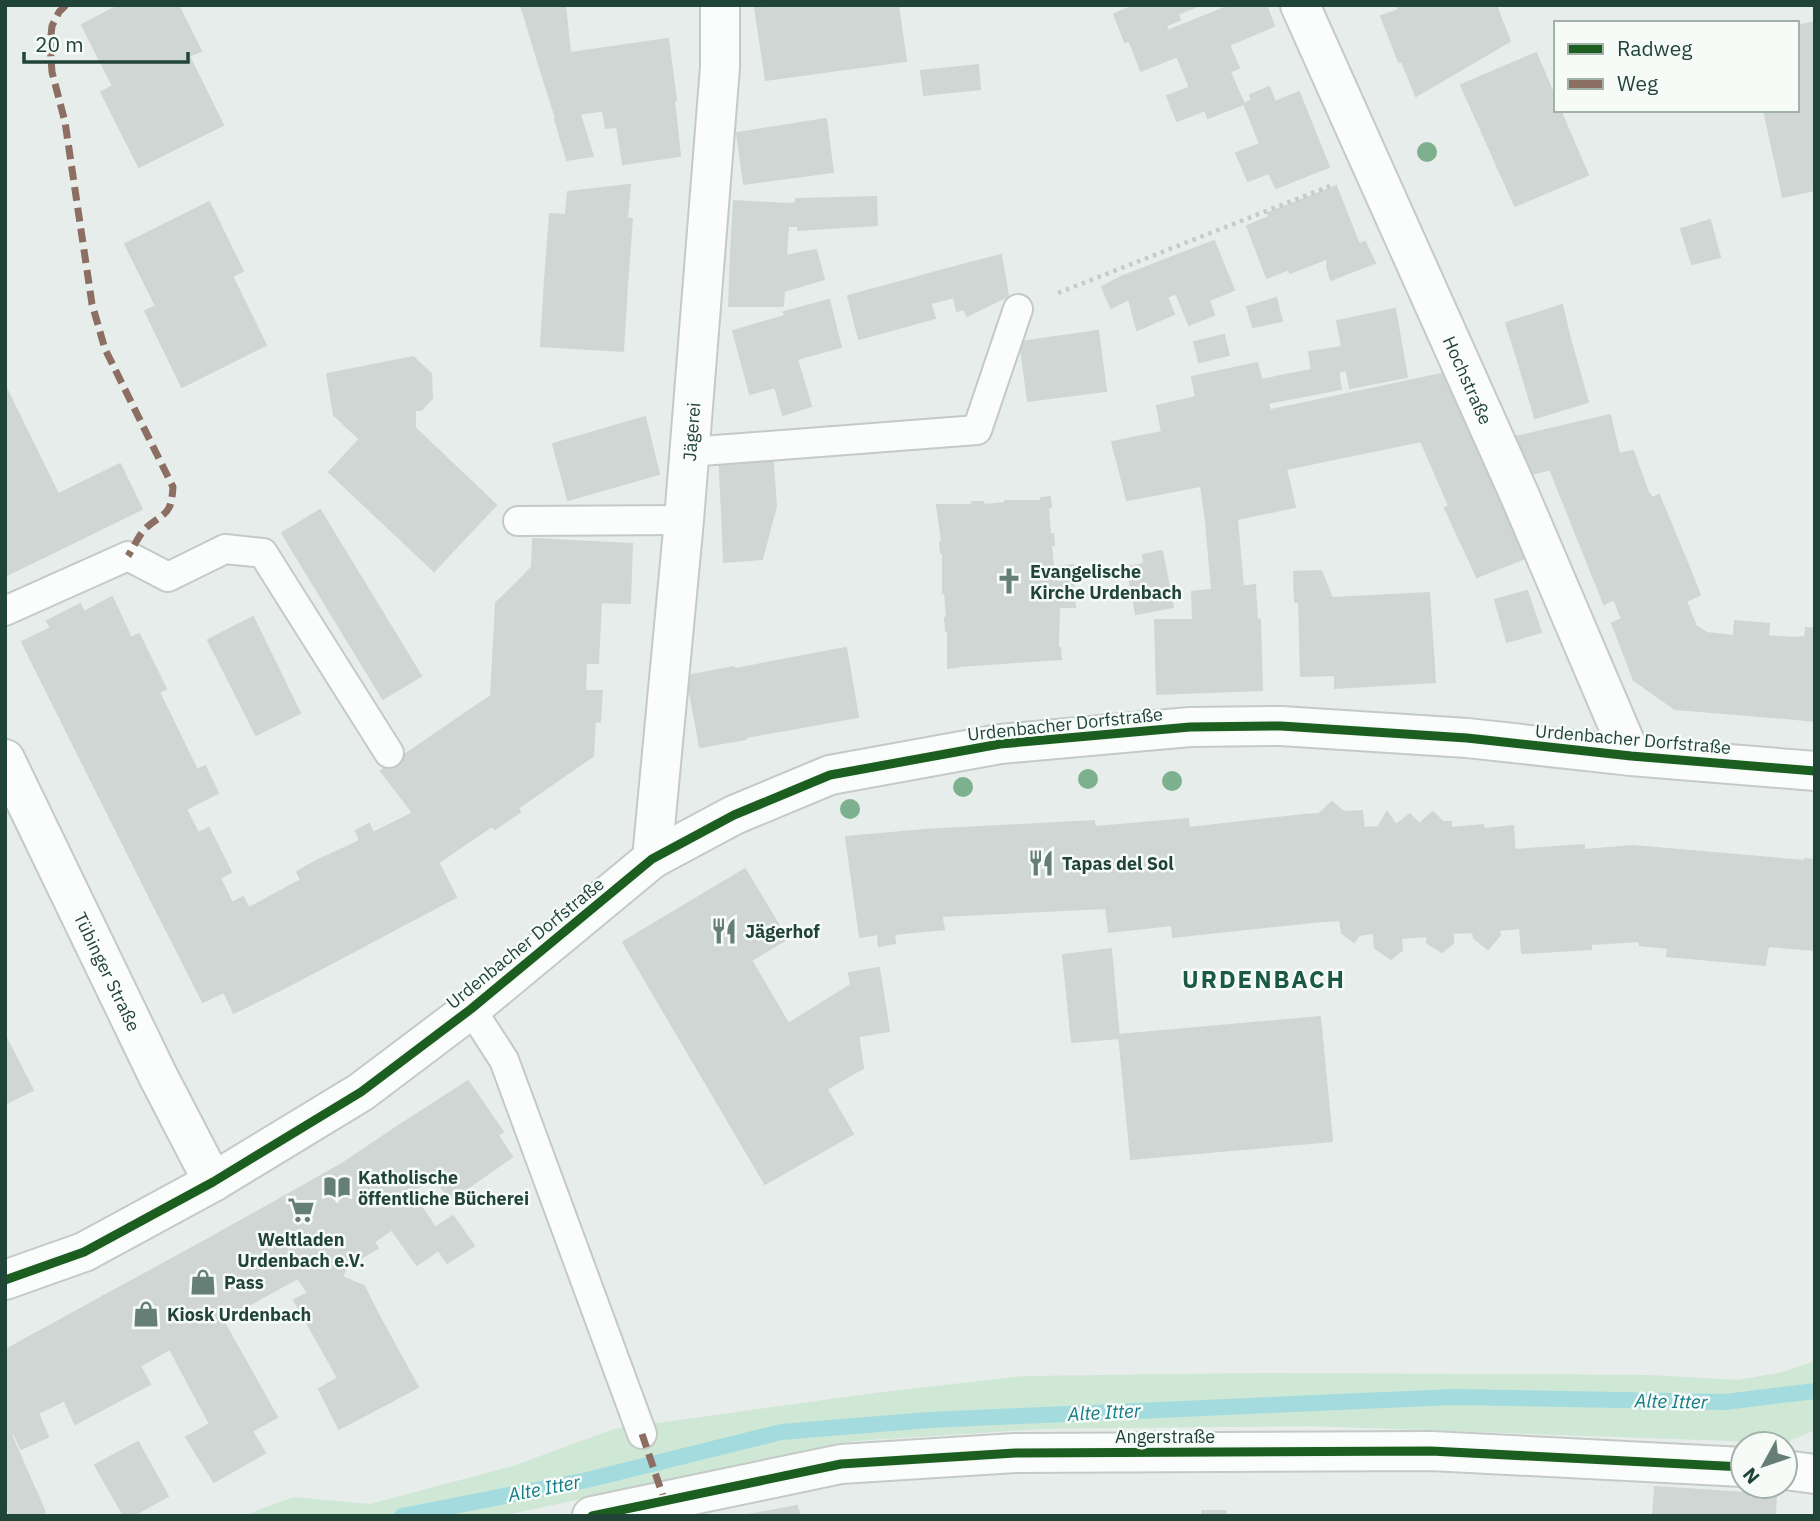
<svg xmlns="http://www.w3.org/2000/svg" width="1820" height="1521" viewBox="0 0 1820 1521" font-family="'IBM Plex Sans',sans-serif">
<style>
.green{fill:#cfe7d5}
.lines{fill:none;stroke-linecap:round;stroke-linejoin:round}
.stream{stroke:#a4dbde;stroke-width:16}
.building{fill:#cfd6d3;stroke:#cfd6d3;stroke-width:2}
.service-casing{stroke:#c4cac7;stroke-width:32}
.minor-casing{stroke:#c4cac7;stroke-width:42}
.path{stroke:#c2ccc8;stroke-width:4.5;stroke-dasharray:3.5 5;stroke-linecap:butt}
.service{stroke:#fbfcfc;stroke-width:28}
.minor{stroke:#fbfcfc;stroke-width:38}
.quiet{stroke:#8d6e63;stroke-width:7;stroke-dasharray:14 7;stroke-linecap:butt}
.cycleway-casing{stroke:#f6fbf8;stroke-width:13}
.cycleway{stroke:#1b5e20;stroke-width:9}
.tree{fill:#7db08e}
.labels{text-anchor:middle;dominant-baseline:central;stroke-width:5;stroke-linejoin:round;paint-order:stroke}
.street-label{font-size:18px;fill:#214438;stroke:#f6fbf8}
.poi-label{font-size:18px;font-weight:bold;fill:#214438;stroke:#f6fbf8;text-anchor:start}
.water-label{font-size:19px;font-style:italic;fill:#147c87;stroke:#f6fbf8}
.district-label{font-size:24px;font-weight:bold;letter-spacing:2px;fill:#1b5845;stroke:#f6fbf8}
</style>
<rect width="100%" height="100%" fill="#e7edea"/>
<polygon class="green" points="1815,1361 1815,1430 1785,1443 1310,1426 1043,1429 855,1441 501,1516 242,1516 294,1497 370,1504 513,1466 614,1429 882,1392 1025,1376 1262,1373 1649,1375 1738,1380 1783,1372"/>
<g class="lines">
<polyline class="stream" points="402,1516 587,1480 781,1432 929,1420 1454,1397 1725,1402 1815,1391"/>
</g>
<g class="building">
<polygon points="120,5 178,5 201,51 189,56 223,125 139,167 101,92 113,86 82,25"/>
<polygon points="521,5 565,5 570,53 537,58"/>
<polygon points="778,5 898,5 906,61 766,80 755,8"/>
<polygon points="1136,5 1175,5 1180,20 1125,42 1114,14"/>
<polygon points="1175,5 1200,5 1178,14"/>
<polygon points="1232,5 1266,5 1274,26 1229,45 1239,68 1190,88 1167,31"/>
<polygon points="1397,5 1496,5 1501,19 1440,43 1443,48 1403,64 1402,61 1399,62 1381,16 1399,10"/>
<polygon points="1501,19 1510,41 1416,96 1403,64 1443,48 1440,43"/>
<polygon points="1815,22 1815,190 1783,197 1764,110 1797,110 1797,26"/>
<polygon points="1166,26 1178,56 1141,71 1129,40"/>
<polygon points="668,39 676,100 578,114 570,53"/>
<polygon points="570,53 578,114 556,118 537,58"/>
<polygon points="1536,53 1556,100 1556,110 1560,110 1588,175 1515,206 1461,85"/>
<polygon points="978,65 980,89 924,95 921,71"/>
<polygon points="1230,72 1244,104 1208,118 1205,110 1177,121 1167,96"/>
<polygon points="1269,87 1275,102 1299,92 1329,167 1276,188 1269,173 1248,181 1236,153 1260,144 1244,104 1252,100 1250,95"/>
<polygon points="674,100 680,156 623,164 617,127 606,128 603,111"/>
<polygon points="580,115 593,156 567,160 555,119"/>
<polygon points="826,119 833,172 744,184 737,133"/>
<polygon points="630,185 627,219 566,215 568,192"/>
<polygon points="1336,186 1359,244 1365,242 1375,263 1346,274 1316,194"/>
<polygon points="1316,194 1339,254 1290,273 1289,269 1267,278 1247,226 1269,217 1268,213"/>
<polygon points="876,197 877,225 798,230 798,226 788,226 786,256 731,252 734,201 789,204 796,203 796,199"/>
<polygon points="209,202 243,271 232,276 266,345 182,387 145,311 156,306 125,244"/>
<polygon points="550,214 632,219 627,285 545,280"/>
<polygon points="1710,220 1720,257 1692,264 1681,229"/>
<polygon points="1214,241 1234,290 1209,300 1214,315 1189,325 1176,293 1167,297 1174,314 1137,330 1123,276"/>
<polygon points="816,250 824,279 784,291 783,306 729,306 731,253 786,256"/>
<polygon points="1339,254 1346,274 1331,280 1327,267 1328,258"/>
<polygon points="1001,255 1008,296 967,316 964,309 957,311 947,269"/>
<polygon points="947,269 954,297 931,303 922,276"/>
<polygon points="922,276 935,318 859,339 848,296"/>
<polygon points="1123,276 1129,299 1111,308 1102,287"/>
<polygon points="545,280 627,285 623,351 541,346"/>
<polygon points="1276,298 1282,321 1253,327 1247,307"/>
<polygon points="829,300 841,347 797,359 811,406 783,415 775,387 750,394 733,331 785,316 784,312"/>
<polygon points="1562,305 1572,346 1518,361 1506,323"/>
<polygon points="1395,309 1407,377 1350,388 1337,321"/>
<polygon points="1098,331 1106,391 1028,401 1020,342"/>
<polygon points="1224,335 1229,355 1199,362 1194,342"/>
<polygon points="1572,346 1588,402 1535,418 1518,361"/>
<polygon points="1342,347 1347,370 1338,372 1337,365 1312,370 1309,352"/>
<polygon points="413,357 431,374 432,398 421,410 415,410 415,428 384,462 334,415 327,374"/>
<polygon points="1257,363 1286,469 1201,486 1201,424 1192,377"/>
<polygon points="1337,365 1341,389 1294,398 1290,374"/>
<polygon points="1290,374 1294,398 1269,403 1262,380"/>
<polygon points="1442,374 1469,431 1286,469 1271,410"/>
<polygon points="5,386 58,494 5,520"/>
<polygon points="1196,397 1201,424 1162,432 1157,406"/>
<polygon points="1610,415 1619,454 1530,474 1515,437"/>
<polygon points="645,417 659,474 568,500 553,444"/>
<polygon points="1201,424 1201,486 1127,500 1112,442"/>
<polygon points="415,428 496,505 465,538 384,462"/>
<polygon points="1469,431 1493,487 1449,506 1421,441"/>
<polygon points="360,439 465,538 434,571 329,472"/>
<polygon points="772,451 776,506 722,512 719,456"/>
<polygon points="1633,451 1648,492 1652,498 1659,495 1688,565 1602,599 1550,469"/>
<polygon points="120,464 142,509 5,576 5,520"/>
<polygon points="1286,469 1295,507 1237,519 1206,522 1201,486"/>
<polygon points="1493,487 1525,558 1477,577 1445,508"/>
<polygon points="1050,497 1051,507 1048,508 1050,534 1053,534 1054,545 1051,545 1053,567 1073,565 1075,583 1073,584 1075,607 1059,607 1058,648 1060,648 1061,659 958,666 958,667 948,668 948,631 946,631 945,618 947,617 945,592 943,593 943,553 941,553 940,542 942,542 937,505 972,505 972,502 983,502 984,505 1005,503 1005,501 1041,501 1041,498"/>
<polygon points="776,506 762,559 724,562 722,512"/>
<polygon points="320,510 421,676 383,699 282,533"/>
<polygon points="1237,519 1243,587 1212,590 1206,522"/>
<polygon points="533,539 632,544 630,603 532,601 515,585 532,567"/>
<polygon points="1162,551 1173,607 1136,614 1127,567 1144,564 1143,555"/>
<polygon points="1688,565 1700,595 1686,601 1696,626 1707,633 1734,636 1735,621 1769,624 1768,636 1794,638 1796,719 1675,709 1634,680 1612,623 1622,619 1614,599 1604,604 1602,599"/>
<polygon points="1321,571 1332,598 1429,593 1435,682 1335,688 1335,675 1301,676 1299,602 1295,602 1294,572"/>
<polygon points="515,585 532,601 601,602 598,663 586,663 585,691 602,691 600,722 595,721 593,756 548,787 518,743 513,747 482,702 491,696 496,603"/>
<polygon points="1255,585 1257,619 1260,620 1262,690 1157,694 1155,620 1193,620 1192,592"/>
<polygon points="1527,591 1541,632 1507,642 1495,600"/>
<polygon points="112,597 131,638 139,634 166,689 159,692 197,770 205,766 218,793 186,809 198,833 209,828 229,868 154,906 22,642 51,628 47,621 80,604 84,612"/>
<polygon points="253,617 300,713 256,735 208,640"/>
<polygon points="1806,628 1815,629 1815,721 1796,719 1794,638 1805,637"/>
<polygon points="846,648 858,717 746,737 735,669"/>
<polygon points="734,667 746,739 700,747 687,676"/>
<polygon points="482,702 513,747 518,743 548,787 518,808 520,812 495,829 492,826 439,862 413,813 381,771"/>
<polygon points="1332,802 1344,812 1362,811 1374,933 1359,935 1354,942 1342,933 1340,920 1312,922 1304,815 1319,814"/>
<polygon points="1387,812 1396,825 1410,814 1419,824 1433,812 1443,822 1451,822 1451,828 1483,825 1484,829 1513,826 1520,928 1499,930 1500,935 1488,949 1474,938 1473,932 1453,933 1453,943 1442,952 1427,943 1427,936 1401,938 1402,950 1391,959 1375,948 1364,828 1378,827"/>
<polygon points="413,813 456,897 362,947 318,860 360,841 356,831 369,824 373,833"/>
<polygon points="1304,815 1312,922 1173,937 1172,925 1109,932 1096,827 1188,819 1189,828"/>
<polygon points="1094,821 1105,908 942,916 924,830"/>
<polygon points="924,830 944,929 894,934 895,943 879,946 878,934 860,937 846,837"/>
<polygon points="1584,845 1584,850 1633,846 1639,941 1591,944 1591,949 1522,953 1514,850"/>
<polygon points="1633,846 1805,861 1802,949 1768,946 1765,965 1667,956 1668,948 1640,945"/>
<polygon points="1805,859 1815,860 1815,950 1802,949"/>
<polygon points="318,860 362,947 290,985 249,908 301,880 297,872"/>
<polygon points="229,868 231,872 220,878 232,903 243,897 290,985 234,1013 224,992 203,1002 154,906"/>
<polygon points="745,869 787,939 664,1012 623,942"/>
<polygon points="1111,949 1119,1038 1072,1042 1063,955"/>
<polygon points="751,960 853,1134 765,1184 664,1012"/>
<polygon points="879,968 889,1031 859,1036 849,973"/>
<polygon points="851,985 863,1068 827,1089 788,1024"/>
<polygon points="1320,1017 1332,1141 1131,1159 1119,1035"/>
<polygon points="5,1036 33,1090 5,1104"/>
<polygon points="468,1081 503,1132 498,1135 512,1157 450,1200 400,1125"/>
<polygon points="400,1125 435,1176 380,1213 345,1162"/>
<polygon points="345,1162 391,1230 374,1242 378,1248 347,1266 342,1277 364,1286 379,1316 353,1331 280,1199"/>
<polygon points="411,1192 435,1227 427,1233 437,1251 417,1265 380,1213"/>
<polygon points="280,1199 318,1267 258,1300 219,1233"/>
<polygon points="453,1216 474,1246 447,1263 427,1233"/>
<polygon points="219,1233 258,1300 198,1333 161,1265"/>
<polygon points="161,1265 211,1358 182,1372 170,1349 140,1366 102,1297"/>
<polygon points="318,1267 392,1401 339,1429 319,1389 338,1378 294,1300 308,1293 298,1278"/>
<polygon points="102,1297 150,1384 75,1424 35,1334"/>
<polygon points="379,1316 418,1387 392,1401 353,1331"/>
<polygon points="222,1319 277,1417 252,1431 265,1453 214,1482 186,1437 210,1424 182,1372 211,1358 198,1333"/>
<polygon points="35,1334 63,1401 38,1413 48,1437 21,1449 5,1414 5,1350"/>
<polygon points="5,1414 14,1434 5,1438"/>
<polygon points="11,1435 45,1512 36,1516 11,1516 5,1506 5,1438"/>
<polygon points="138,1442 168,1496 132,1516 124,1516 95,1465"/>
<polygon points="1655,1487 1776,1495 1775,1516 1653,1516"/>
<polygon points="797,1506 800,1516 743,1516"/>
<rect x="1202" y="1511" width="24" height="5"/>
</g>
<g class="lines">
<g class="service-casing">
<g id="service">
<polyline points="689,452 977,430 1018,309"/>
<polyline points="518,521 684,520"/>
<polyline points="5,611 128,556 168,577 225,549 263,553 389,753"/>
<polyline points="471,1009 504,1060 642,1434"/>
</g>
</g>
<g class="minor-casing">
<g id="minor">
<path id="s1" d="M1300 5 1520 496 1631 756"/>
<path id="s2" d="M5 759 158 1076 213 1182"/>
<path id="s3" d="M652 859 684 520 720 67V5"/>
<polyline points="5,1280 84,1252 213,1182 361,1092 471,1009 652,859 734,815 830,775 1000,744 1190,727 1281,726 1467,738 1631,756 1815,771"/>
<polyline points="1785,1470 1815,1474"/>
<polyline points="592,1516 841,1464 1015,1453 1431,1451 1743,1467"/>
</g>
</g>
<polyline class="path" points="1058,293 1330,186"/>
<use href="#service" class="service"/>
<use href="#minor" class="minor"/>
<g class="quiet">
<path d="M66 5 59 12 52 26 50 45 52 72 65 122 92 304 105 349 173 487C171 516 166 511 147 527 139 534 134 547 128 556"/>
<polyline points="642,1434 665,1502"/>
</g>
<g class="cycleway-casing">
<g id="cycleway">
<polyline points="5,1280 84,1252 213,1182 361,1092 471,1009 652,859 734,815 830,775 1000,744 1190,727 1281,726 1467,738 1631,756 1815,771"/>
<polyline points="592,1516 841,1464 1015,1453 1431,1451 1743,1467"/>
</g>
</g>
<use href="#cycleway" class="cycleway"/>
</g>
<g class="tree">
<circle cx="1427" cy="152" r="10"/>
<circle cx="1088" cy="779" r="10"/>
<circle cx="1172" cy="781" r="10"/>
<circle cx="963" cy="787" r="10"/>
<circle cx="850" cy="809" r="10"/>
</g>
<defs>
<g id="church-bare" transform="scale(2.1)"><path d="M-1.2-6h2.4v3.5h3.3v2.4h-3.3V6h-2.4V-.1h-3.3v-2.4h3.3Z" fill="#667f76" stroke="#f6fbf8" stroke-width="2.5" paint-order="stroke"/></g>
<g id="restaurant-bare" transform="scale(2.1)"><path d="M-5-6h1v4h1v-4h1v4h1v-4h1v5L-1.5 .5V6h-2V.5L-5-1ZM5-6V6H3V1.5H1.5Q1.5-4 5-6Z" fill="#667f76" stroke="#f6fbf8" stroke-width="2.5" paint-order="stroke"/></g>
<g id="library-bare" transform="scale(2.1)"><path d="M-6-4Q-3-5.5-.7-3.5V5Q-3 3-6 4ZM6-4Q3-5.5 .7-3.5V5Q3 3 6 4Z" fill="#667f76" stroke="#f6fbf8" stroke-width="2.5" paint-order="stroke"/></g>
<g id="supermarket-bare" transform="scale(2.1)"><path d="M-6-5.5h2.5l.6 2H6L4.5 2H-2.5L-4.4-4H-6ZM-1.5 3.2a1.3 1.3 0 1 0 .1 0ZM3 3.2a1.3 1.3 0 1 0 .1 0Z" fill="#667f76" stroke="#f6fbf8" stroke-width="2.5" paint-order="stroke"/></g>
<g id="shop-bare" transform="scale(2.1)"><path d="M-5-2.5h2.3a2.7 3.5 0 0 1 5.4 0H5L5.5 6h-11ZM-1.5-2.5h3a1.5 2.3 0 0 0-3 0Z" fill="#667f76" stroke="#f6fbf8" stroke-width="2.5" paint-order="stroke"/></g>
</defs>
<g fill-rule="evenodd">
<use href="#church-bare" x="1009" y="581"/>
<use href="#restaurant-bare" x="1041" y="863"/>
<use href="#restaurant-bare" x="724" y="931"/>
<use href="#library-bare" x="337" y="1187"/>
<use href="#supermarket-bare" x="301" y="1210"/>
<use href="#shop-bare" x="203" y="1282"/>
<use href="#shop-bare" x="146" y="1314"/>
</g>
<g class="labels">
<g class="street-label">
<text stroke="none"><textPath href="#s1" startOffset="411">Hochstraße</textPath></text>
<text stroke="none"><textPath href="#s3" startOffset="429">Jägerei</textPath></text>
<text transform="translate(1065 724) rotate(-6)">Urdenbacher Dorfstraße</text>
<text transform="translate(1633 739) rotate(5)">Urdenbacher Dorfstraße</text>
<text transform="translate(525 943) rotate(-39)">Urdenbacher Dorfstraße</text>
<text stroke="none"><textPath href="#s2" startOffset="236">Tübinger Straße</textPath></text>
<text x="1165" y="1436">Angerstraße</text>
</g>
<g class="poi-label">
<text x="1030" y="571">Evangelische<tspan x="1030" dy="21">Kirche Urdenbach</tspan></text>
<text x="1062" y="863">Tapas del Sol</text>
<text x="745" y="931">Jägerhof</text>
<text x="358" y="1177">Katholische<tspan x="358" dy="21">öffentliche Bücherei</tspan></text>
<text x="301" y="1239" text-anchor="middle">Weltladen<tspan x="301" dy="21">Urdenbach e.V.</tspan></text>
<text x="224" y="1282">Pass</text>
<text x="167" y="1314">Kiosk Urdenbach</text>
</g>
<g class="water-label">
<text transform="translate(1671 1401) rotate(1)">Alte Itter</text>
<text transform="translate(1104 1412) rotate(-3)">Alte Itter</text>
<text transform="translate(544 1488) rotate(-11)">Alte Itter</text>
</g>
<g class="district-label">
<text x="1264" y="979">URDENBACH</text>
</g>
</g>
<rect width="1820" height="1521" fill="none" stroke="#214438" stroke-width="14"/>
<rect x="1554" y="21" width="245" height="91" fill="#f6fbf8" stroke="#a1b2ab" stroke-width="2"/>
<rect x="1568" y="44" width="35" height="10" fill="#1b5e20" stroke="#a1b2ab" stroke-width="2"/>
<text x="1617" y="56" font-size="21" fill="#214438">Radweg</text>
<rect x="1568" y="79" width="35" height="10" fill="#8d6e63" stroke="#a1b2ab" stroke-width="2"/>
<text x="1617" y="91" font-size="21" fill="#214438">Weg</text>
<g transform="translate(1764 1465) rotate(230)"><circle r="33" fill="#f6fbf8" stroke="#a1b2ab" stroke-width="2"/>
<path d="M0-5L12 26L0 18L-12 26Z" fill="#667f76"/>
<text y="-10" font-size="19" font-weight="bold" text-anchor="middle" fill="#214438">N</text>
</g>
<path d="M24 52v10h164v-10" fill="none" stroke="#214438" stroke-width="3.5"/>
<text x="35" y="52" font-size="21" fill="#214438" stroke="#f6fbf8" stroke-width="5" paint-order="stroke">20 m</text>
</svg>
